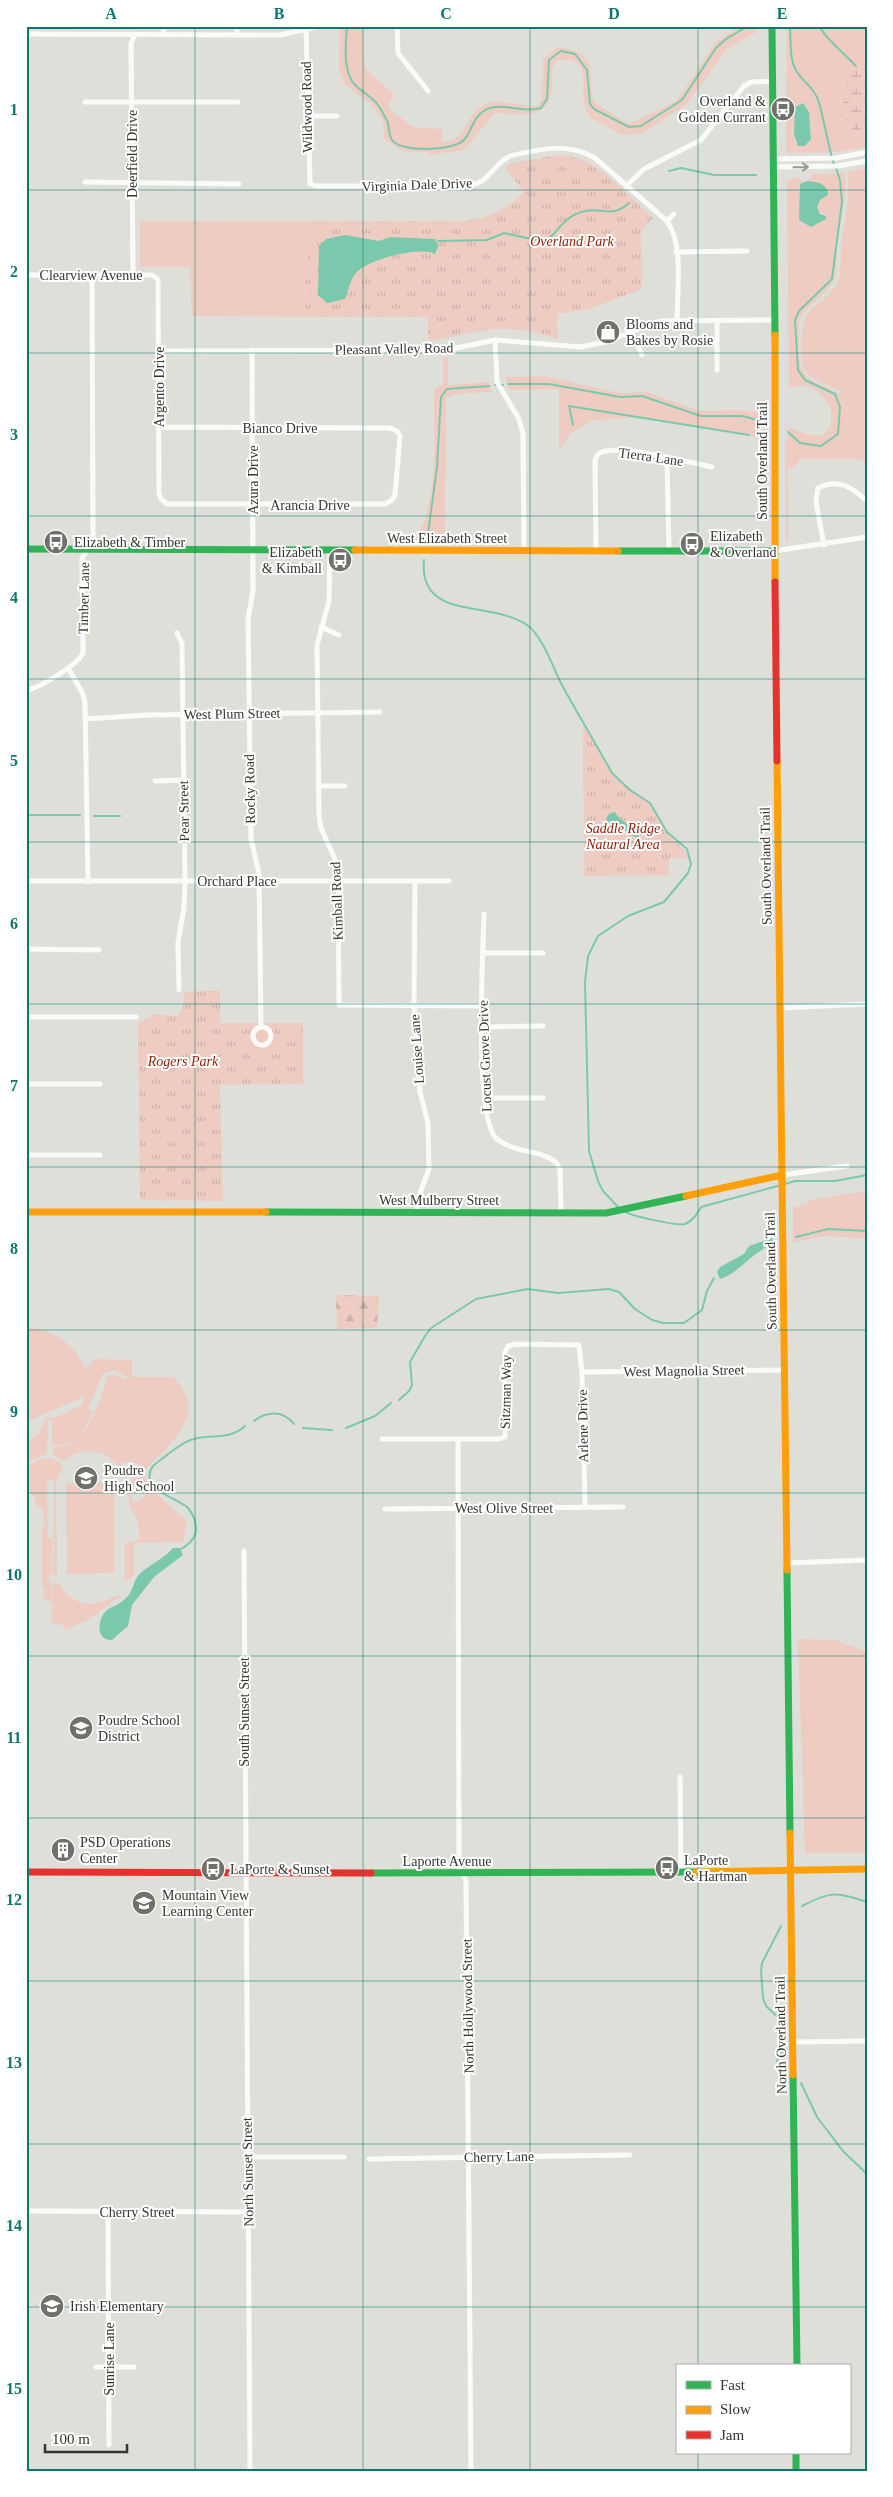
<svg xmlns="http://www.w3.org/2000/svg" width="893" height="2497" viewBox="0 0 893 2497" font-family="'Times New Roman',serif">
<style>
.grass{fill:#eeccc2;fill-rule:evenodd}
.forest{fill:url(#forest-firs)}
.wetland{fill:url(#wetland-marsh)}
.park{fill:url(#park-tufts)}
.water{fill:#7bc9ac}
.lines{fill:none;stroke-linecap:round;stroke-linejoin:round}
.stream{stroke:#7bc9ac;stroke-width:2}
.street{stroke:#fafaf9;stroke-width:5}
.fast{stroke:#30b455;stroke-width:7}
.slow{stroke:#ff9f0a;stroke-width:7}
.jam{stroke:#e5322d;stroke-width:7}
.oneway{stroke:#989895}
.grid{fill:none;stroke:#0f766e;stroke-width:1;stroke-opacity:0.55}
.labels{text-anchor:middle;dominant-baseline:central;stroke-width:4;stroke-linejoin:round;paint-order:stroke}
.poi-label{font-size:14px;fill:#353531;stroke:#fff;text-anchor:start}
.street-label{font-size:14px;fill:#353531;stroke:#fff}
.park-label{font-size:14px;font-style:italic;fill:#891d00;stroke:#fff}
.neatline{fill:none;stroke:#0f766e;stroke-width:2}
.grid-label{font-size:16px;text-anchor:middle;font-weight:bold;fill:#0f766e}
</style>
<defs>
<pattern id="forest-firs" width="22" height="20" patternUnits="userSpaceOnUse" patternTransform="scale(1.25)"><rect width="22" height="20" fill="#eeccc2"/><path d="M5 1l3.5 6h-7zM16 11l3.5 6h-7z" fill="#cdb0a7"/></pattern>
<pattern id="wetland-marsh" width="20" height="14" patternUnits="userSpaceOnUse" patternTransform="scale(1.25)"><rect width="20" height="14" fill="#eeccc2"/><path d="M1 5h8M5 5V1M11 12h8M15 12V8" fill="none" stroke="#cdb0a7"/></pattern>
<pattern id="park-tufts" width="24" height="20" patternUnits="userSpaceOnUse" patternTransform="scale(1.25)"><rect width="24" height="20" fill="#eeccc2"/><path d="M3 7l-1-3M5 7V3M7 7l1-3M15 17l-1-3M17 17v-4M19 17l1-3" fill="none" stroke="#cdb0a7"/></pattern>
</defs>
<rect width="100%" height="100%" fill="#dfdfda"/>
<g class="grass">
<path d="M340 26H363L364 61 367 70 395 96 389 101 390 109 412 127 442 129V142C446 141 454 140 457 137 469 127 471 108 488 103 500 99 522 107 538 106L542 100 543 59 558 47C602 54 586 71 594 102L627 123H631L674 102 680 96 716 42 741 26H758V31L727 49 686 105 641 134 623 135 590 118C588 113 585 108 584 102 581 80 592 58 558 60 551 68 552 72 552 82 552 122 525 114 495 113L464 150 428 155V152L402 151 384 139 383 121 373 106 345 84 339 70Z"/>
<path d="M787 26H867V147L837 152 789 153 786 151ZM795 107 809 112C809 125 816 137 805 146L795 143Z"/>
<path d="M867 168V460L865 462 862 459H800L795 467H788V541H786L785 441 788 439V427L809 435H823L831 426V406L816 390 804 385 789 388 787 181 797 177 803 181 811 179V174L845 173C847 203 839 221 836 249 836 259 838 271 834 280 827 294 812 301 803 314 798 321 799 331 799 340 798 380 807 378 840 394L842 397 841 391C831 386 812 381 805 371 798 359 801 322 809 312 818 302 832 295 838 282 842 270 840 256 841 244 845 219 850 198 848 172ZM813 181 823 196 817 204V210L826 216 799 220 803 182Z"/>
<polygon points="140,221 312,221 305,283 307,317 192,316 190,267 140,267"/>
<path d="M443 358H448V385L489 382 492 392 454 394 446 398 445 539 419 540 415 539C439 505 434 430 434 389L443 384Z"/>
<polygon points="543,376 620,393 646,392 701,411 737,410 762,413 762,438 641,417 593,420 571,433 559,450 559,389 510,390 505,377"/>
<polygon points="867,1191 867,1239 824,1236 793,1243 793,1207 808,1204 808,1200"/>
<path d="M26 1328C53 1328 76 1346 86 1370L94 1359 132 1360V1377H174C177 1383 183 1388 185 1394 199 1423 162 1452 145 1470L147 1482 150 1488 187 1521 183 1542 134 1543V1576L125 1581V1543L138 1540 140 1536 138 1521 129 1505 128 1486 133 1503 144 1497 148 1490 132 1484 131 1480 141 1466 131 1461 121 1463 128 1479H125C117 1453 85 1441 64 1461L53 1454 52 1447C90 1447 97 1405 108 1376L113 1375 126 1379 127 1377 114 1370 103 1373 88 1409 93 1411C85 1431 76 1446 52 1445V1420H48L47 1454 26 1462V1441L38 1435 46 1417 54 1418 82 1405 85 1396 26 1422Z"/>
<polygon points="52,1458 63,1465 56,1483 57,1575 53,1575 54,1480 47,1480 48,1538 52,1538 52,1575 49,1575 49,1583 52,1583 52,1605 50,1601 42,1599 44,1596 44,1587 42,1587 42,1528 45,1528 43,1508 38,1507 35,1504 36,1500 26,1485 26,1466 40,1459"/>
<polygon points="66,1483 114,1483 114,1573 67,1574"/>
<path d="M53 1583H59C68 1600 86 1609 104 1601 112 1598 115 1595 123 1595L87 1620 66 1630 62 1624 58 1625 52 1623Z"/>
<polygon points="798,1639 835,1640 867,1652 867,1853 805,1853"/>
</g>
<polygon class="forest" points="336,1295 379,1296 377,1328 337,1329"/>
<path class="wetland" d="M856 66 867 68V135C835 137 841 83 856 66Z"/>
<g class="park">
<path d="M559 155C598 156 626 194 653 218L641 231 642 289 586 310 557 314 558 340C535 329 498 326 474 332 457 335 445 340 428 340V317H307L305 283 312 221H468C493 216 506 210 524 192L505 167 511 163Z"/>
<polygon points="583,722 612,773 630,790 650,803 667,832 691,858 669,858 669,875 584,876"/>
<polygon points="220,990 220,1023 303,1023 303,1084 220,1085 223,1201 140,1200 138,1024 154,1014 177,1016 183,1009 184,992"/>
</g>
<g class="water">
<polygon points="803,103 809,112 811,139 805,146 798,146 794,134 795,107"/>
<path d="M808 181C818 182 828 184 828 195L820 200 817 207 820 214 826 216V219L811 227 799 220 800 184Z"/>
<path d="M345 235 379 241 390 237 435 239 438 246 435 254C420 246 367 259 355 274 350 281 348 292 345 299L327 303 318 295 319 246 326 239Z"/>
<path d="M615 812C620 822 633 825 639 834L638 838 622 832V834L611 827 606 819 609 814Z"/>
<path d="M772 1238 773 1244C752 1252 738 1274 720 1279L717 1272 720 1267 744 1254 749 1246Z"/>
<path d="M173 1548H180L183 1555 154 1577 132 1605 128 1626 112 1640C96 1641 97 1620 106 1611 112 1606 121 1604 126 1598 132 1593 133 1584 137 1577 147 1565 163 1560 173 1548Z"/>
</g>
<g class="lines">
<g class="stream">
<path d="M347 26C346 43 342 71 355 85 362 92 372 97 378 105 381 110 385 116 387 121 390 127 388 135 392 140 401 153 453 151 464 140 472 131 473 117 485 110 502 101 523 114 541 108L547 99 549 60 561 51 575 54 587 70 590 104 594 109 629 127 641 126 682 100 716 48 726 39 748 26"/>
<path d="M790 26C791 40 789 60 797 72 804 83 814 87 818 100 825 121 827 143 834 164"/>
<path d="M821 29C830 43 845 54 856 66"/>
<polyline points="669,171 681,168 714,175 756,175"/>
<path d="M438 241 487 240 504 233 545 242C558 232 564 217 581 212 600 205 611 220 629 203"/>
<polyline points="508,384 549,384 620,397 642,396 701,416 743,416 760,421"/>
<polyline points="495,385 503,385"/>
<polyline points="573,425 569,406 749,435"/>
<polyline points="788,432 800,443 821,446 838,434 840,407 835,394 805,380 798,370 795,320 799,311 832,279 842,202 840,180 836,168"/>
<polyline points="427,541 437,467 441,397 447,389 489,386"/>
<path d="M424 560C418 621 490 600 527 625 542 635 554 670 563 687 579 716 596 744 612 773L630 790 650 803 667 832 687 849 691 864 688 873 664 902 628 916 598 936 588 956 585 982 589 1151 598 1181 603 1191 618 1207"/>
<polyline points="26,815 80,815"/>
<polyline points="94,816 120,816"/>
<polyline points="785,1184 795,1181 835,1181 867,1175"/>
<path d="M624 1211C630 1216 677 1226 685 1224 693 1221 697 1214 701 1207L781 1185"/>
<polyline points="796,1237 828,1229 867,1231"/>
<polyline points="399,1400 409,1391 412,1385 410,1362 425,1336 431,1328 476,1299 528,1289 558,1293 609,1289 619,1292 635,1309 652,1320 663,1323 684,1323 702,1310 707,1291 714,1278"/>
<path d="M254 1421C267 1411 283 1410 294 1424"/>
<polyline points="303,1428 332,1430"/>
<polyline points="346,1428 375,1416 391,1403"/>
<path d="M181 1549C188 1545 196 1538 196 1529 196 1521 193 1514 188 1508 178 1498 137 1489 153 1466 157 1462 164 1458 168 1454 178 1447 186 1440 198 1438 216 1435 231 1439 245 1426"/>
<path d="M802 1906C831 1891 835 1892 867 1902"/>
<polyline points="781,1926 762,1963 761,1971 763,1998 766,2006 783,2022 784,2050 777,2060 786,2073"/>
<polyline points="801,2083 817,2117 843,2151 867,2174"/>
</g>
<g class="street">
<path d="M306 26 310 184 316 186H468C491 182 492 165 510 156 539 149 568 142 595 158L667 221C684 244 677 292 677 321"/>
<polyline points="397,26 398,53 428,91"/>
<polyline points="26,34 280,35 320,26"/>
<polyline points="163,34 164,26"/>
<polyline points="237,35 237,26"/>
<polyline points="85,102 238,102"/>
<polyline points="307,116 337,116"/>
<polyline points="773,159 837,158 867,152"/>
<polyline points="773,167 837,166 867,161"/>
<polyline points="85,182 239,184"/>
<polyline points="626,186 644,169 701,140 744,86 751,82 772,81"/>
<polyline points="667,221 674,214"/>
<polyline points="676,252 747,251"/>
<polyline points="26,275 152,275 158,279 159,493 161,499 167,504 385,504 392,500 395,495 400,436 397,431 390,428 159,427"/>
<polyline points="133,275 131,44 135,34"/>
<polyline points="717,321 717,370"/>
<polyline points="631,331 642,355"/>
<polyline points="495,340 497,382 519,419 523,434 524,550"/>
<polyline points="252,350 253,591 248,619 251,839 259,873 261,1027"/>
<polyline points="159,351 447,350 495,340 580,347 605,342 660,321 774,320"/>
<polyline points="667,458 669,552"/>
<path d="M824 545 816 502 818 488C838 478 852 487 867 501"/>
<polyline points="330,551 329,601 317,645 319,815 321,828 338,866 339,1005 483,1006"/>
<polyline points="774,551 867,537"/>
<path d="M596 552 595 461C596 456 598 453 602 452 623 445 688 462 712 467"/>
<polyline points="321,627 339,635"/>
<polyline points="177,633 182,643 185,881 184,908 178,942 179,990"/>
<polyline points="68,668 82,692 85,702 88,882"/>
<path d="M26 691C40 687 78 665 83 653L82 558 93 541 92 275"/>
<polyline points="85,719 149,715 380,712"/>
<polyline points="155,781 184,780"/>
<polyline points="318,786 345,786"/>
<polyline points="26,881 449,881"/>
<polyline points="415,881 414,1006 420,1092 428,1123 429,1169 417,1201 417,1213"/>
<path d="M484 914C483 952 474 1116 496 1138 512 1153 539 1149 556 1162L560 1169 561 1213"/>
<polyline points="26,949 99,950"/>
<polyline points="483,953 543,953"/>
<polyline points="780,1008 867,1004"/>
<polyline points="26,1017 136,1017"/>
<polyline points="483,1027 543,1026"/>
<circle cx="262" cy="1036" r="9"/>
<polyline points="26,1084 100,1084"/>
<polyline points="485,1098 543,1098"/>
<polyline points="26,1155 100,1155"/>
<polyline points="782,1175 847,1166"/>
<polyline points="582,1372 785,1370"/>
<polyline points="382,1439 499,1439 505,1437 505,1352 508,1346 516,1344 579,1345 582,1372 585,1507"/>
<polyline points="458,1439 459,1866 466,1881 471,2471"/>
<polyline points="385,1509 623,1507"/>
<polyline points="244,1551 250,2471"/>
<polyline points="787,1563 867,1560"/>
<polyline points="680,1777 681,1873"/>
<polyline points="794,2042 867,2041"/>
<polyline points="248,2157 344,2157"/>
<polyline points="369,2159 630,2155"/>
<polyline points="26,2211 249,2212"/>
<polyline points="108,2213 109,2445"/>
<polyline points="96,2367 134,2367"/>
</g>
<g class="fast">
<polyline points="772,26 775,335"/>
<polyline points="26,549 355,550"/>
<polyline points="618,551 774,551"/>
<polyline points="266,1212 606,1213 686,1196"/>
<polyline points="787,1570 790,1833"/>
<polyline points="371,1873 696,1872"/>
<polyline points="793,2075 797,2366"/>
<polyline points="796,2453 796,2471"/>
</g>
<g class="slow">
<polyline points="355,550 618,551"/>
<polyline points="775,582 775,335"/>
<polyline points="777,761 782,1181"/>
<polyline points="782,1181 787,1570"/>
<polyline points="686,1196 782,1175"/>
<polyline points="26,1212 266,1212"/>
<polyline points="790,1833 793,2075"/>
<polyline points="696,1872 867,1869"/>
</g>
<g class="jam">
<polyline points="775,582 777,761"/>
<polyline points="26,1872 371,1873"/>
</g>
</g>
<defs><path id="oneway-shaft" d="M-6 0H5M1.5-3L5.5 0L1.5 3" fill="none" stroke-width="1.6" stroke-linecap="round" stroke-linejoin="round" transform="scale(1.25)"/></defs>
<use class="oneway" href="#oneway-shaft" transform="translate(801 167) rotate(-1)"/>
<path class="grid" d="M195 26V2471M363 26V2471M530 26V2471M698 26V2366M26 190H867M26 353H867M26 516H867M26 679H867M26 842H867M26 1004H867M26 1167H867M26 1330H867M26 1493H867M26 1656H867M26 1818H867M26 1981H867M26 2144H867M26 2307H867M698 2453V2471"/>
<defs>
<g id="bus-disc" transform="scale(1.25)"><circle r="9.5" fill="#70706c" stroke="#fff"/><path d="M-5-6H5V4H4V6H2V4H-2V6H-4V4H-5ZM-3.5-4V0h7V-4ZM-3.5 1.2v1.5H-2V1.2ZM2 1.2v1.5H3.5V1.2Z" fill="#fff"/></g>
<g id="shop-disc" transform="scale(1.25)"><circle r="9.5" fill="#70706c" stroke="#fff"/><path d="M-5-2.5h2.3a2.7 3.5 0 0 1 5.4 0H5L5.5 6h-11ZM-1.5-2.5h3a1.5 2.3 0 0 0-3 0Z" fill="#fff"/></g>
<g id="school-disc" transform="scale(1.25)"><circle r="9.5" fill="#70706c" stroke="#fff"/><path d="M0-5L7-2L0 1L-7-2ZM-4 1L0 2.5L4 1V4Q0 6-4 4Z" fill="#fff"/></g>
<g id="building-disc" transform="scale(1.25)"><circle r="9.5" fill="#70706c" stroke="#fff"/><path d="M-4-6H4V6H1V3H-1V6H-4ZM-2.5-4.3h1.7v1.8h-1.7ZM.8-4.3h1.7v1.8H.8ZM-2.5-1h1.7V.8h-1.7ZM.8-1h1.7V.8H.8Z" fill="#fff"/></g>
</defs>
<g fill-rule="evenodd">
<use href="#bus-disc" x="783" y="109"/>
<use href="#shop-disc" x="608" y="332"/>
<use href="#bus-disc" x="56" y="542"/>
<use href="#bus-disc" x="692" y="544"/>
<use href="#bus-disc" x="340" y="560"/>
<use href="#school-disc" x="86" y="1478"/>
<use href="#school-disc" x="81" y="1728"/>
<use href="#building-disc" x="63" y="1850"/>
<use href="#bus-disc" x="667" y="1868"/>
<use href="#bus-disc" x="213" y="1869"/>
<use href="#school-disc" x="144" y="1903"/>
<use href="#school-disc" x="52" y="2306"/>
</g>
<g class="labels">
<g class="poi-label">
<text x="766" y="101" text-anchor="end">Overland &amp;<tspan x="766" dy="16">Golden Currant</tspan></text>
<text x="626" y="324">Blooms and<tspan x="626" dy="16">Bakes by Rosie</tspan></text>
<text x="710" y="536">Elizabeth<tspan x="710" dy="16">&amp; Overland</tspan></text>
<text x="74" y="542">Elizabeth &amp; Timber</text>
<text x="322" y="552" text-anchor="end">Elizabeth<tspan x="322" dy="16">&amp; Kimball</tspan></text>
<text x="104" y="1470">Poudre<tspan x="104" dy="16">High School</tspan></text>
<text x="98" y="1720">Poudre School<tspan x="98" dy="16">District</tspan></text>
<text x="80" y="1842">PSD Operations<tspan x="80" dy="16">Center</tspan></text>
<text x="684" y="1860">LaPorte<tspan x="684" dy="16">&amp; Hartman</tspan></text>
<text x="230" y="1869">LaPorte &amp; Sunset</text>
<text x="162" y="1895">Mountain View<tspan x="162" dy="16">Learning Center</tspan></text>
<text x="70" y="2306">Irish Elementary</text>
</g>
<g class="street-label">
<text transform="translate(307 107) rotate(-91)">Wildwood Road</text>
<text transform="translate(132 154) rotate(-90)">Deerfield Drive</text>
<text transform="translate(417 185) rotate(-2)">Virginia Dale Drive</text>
<text x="91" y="275">Clearview Avenue</text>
<text transform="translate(394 349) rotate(-1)">Pleasant Valley Road</text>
<text transform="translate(159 387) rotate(-90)">Argento Drive</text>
<text x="280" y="428">Bianco Drive</text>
<text transform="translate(651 457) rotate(8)">Tierra Lane</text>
<text transform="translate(762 461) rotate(-90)">South Overland Trail</text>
<text transform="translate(253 480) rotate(-90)">Azura Drive</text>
<text x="310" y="505">Arancia Drive</text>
<text x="447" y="538">West Elizabeth Street</text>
<text transform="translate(84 598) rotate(-89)">Timber Lane</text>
<text transform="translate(232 714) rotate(-1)">West Plum Street</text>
<text transform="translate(250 789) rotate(-91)">Rocky Road</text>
<text transform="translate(184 811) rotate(-91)">Pear Street</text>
<text transform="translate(766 866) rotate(-91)">South Overland Trail</text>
<text x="237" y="881">Orchard Place</text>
<text transform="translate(337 901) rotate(-92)">Kimball Road</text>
<text transform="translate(417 1049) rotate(-94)">Louise Lane</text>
<text transform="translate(485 1056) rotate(-92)">Locust Grove Drive</text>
<text x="439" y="1200">West Mulberry Street</text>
<text transform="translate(771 1271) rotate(-91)">South Overland Trail</text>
<text transform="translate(684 1371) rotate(-1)">West Magnolia Street</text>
<text transform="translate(506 1392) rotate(-89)">Sitzman Way</text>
<text transform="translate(583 1426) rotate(-91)">Arlene Drive</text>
<text x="504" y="1508">West Olive Street</text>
<text transform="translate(244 1712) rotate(-90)">South Sunset Street</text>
<text x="447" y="1861">Laporte Avenue</text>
<text transform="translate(468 2006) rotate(-91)">North Hollywood Street</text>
<text transform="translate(781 2035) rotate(-91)">North Overland Trail</text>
<text transform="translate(499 2157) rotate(-1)">Cherry Lane</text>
<text transform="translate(248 2172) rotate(-91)">North Sunset Street</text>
<text x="137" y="2212">Cherry Street</text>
<text transform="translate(109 2359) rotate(-90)">Sunrise Lane</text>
</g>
<g class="park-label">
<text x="572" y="241">Overland Park</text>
<text x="623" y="828">Saddle Ridge<tspan x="623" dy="16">Natural Area</tspan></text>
<text x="183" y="1061">Rogers Park</text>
</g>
</g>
<rect width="893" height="2497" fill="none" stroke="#ffffff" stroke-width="55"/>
<rect x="676" y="2364" width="175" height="90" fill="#ffffff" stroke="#aeaead"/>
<rect x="686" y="2381" width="25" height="8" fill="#30b455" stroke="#aeaead"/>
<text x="720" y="2390" font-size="15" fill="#353531">Fast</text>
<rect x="686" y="2406" width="25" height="8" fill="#ff9f0a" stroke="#aeaead"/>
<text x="720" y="2414" font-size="15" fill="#353531">Slow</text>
<rect x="686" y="2431" width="25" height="8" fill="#e5322d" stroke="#aeaead"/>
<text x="720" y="2440" font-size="15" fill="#353531">Jam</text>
<path d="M45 2444v8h82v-8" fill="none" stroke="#353531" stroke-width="2.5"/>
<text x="52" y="2444" font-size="15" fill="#353531" stroke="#ffffff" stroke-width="4" paint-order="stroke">100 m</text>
<rect x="28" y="28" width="838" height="2442" class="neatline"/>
<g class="grid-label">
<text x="111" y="19">A</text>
<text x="279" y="19">B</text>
<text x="446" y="19">C</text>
<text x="614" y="19">D</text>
<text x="782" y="19">E</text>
<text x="14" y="115">1</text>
<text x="14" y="277">2</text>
<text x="14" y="440">3</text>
<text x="14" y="603">4</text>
<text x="14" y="766">5</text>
<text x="14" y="929">6</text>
<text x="14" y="1091">7</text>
<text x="14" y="1254">8</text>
<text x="14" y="1417">9</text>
<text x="14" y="1580">10</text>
<text x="14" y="1743">11</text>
<text x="14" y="1905">12</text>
<text x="14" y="2068">13</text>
<text x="14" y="2231">14</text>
<text x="14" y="2394">15</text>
</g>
</svg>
